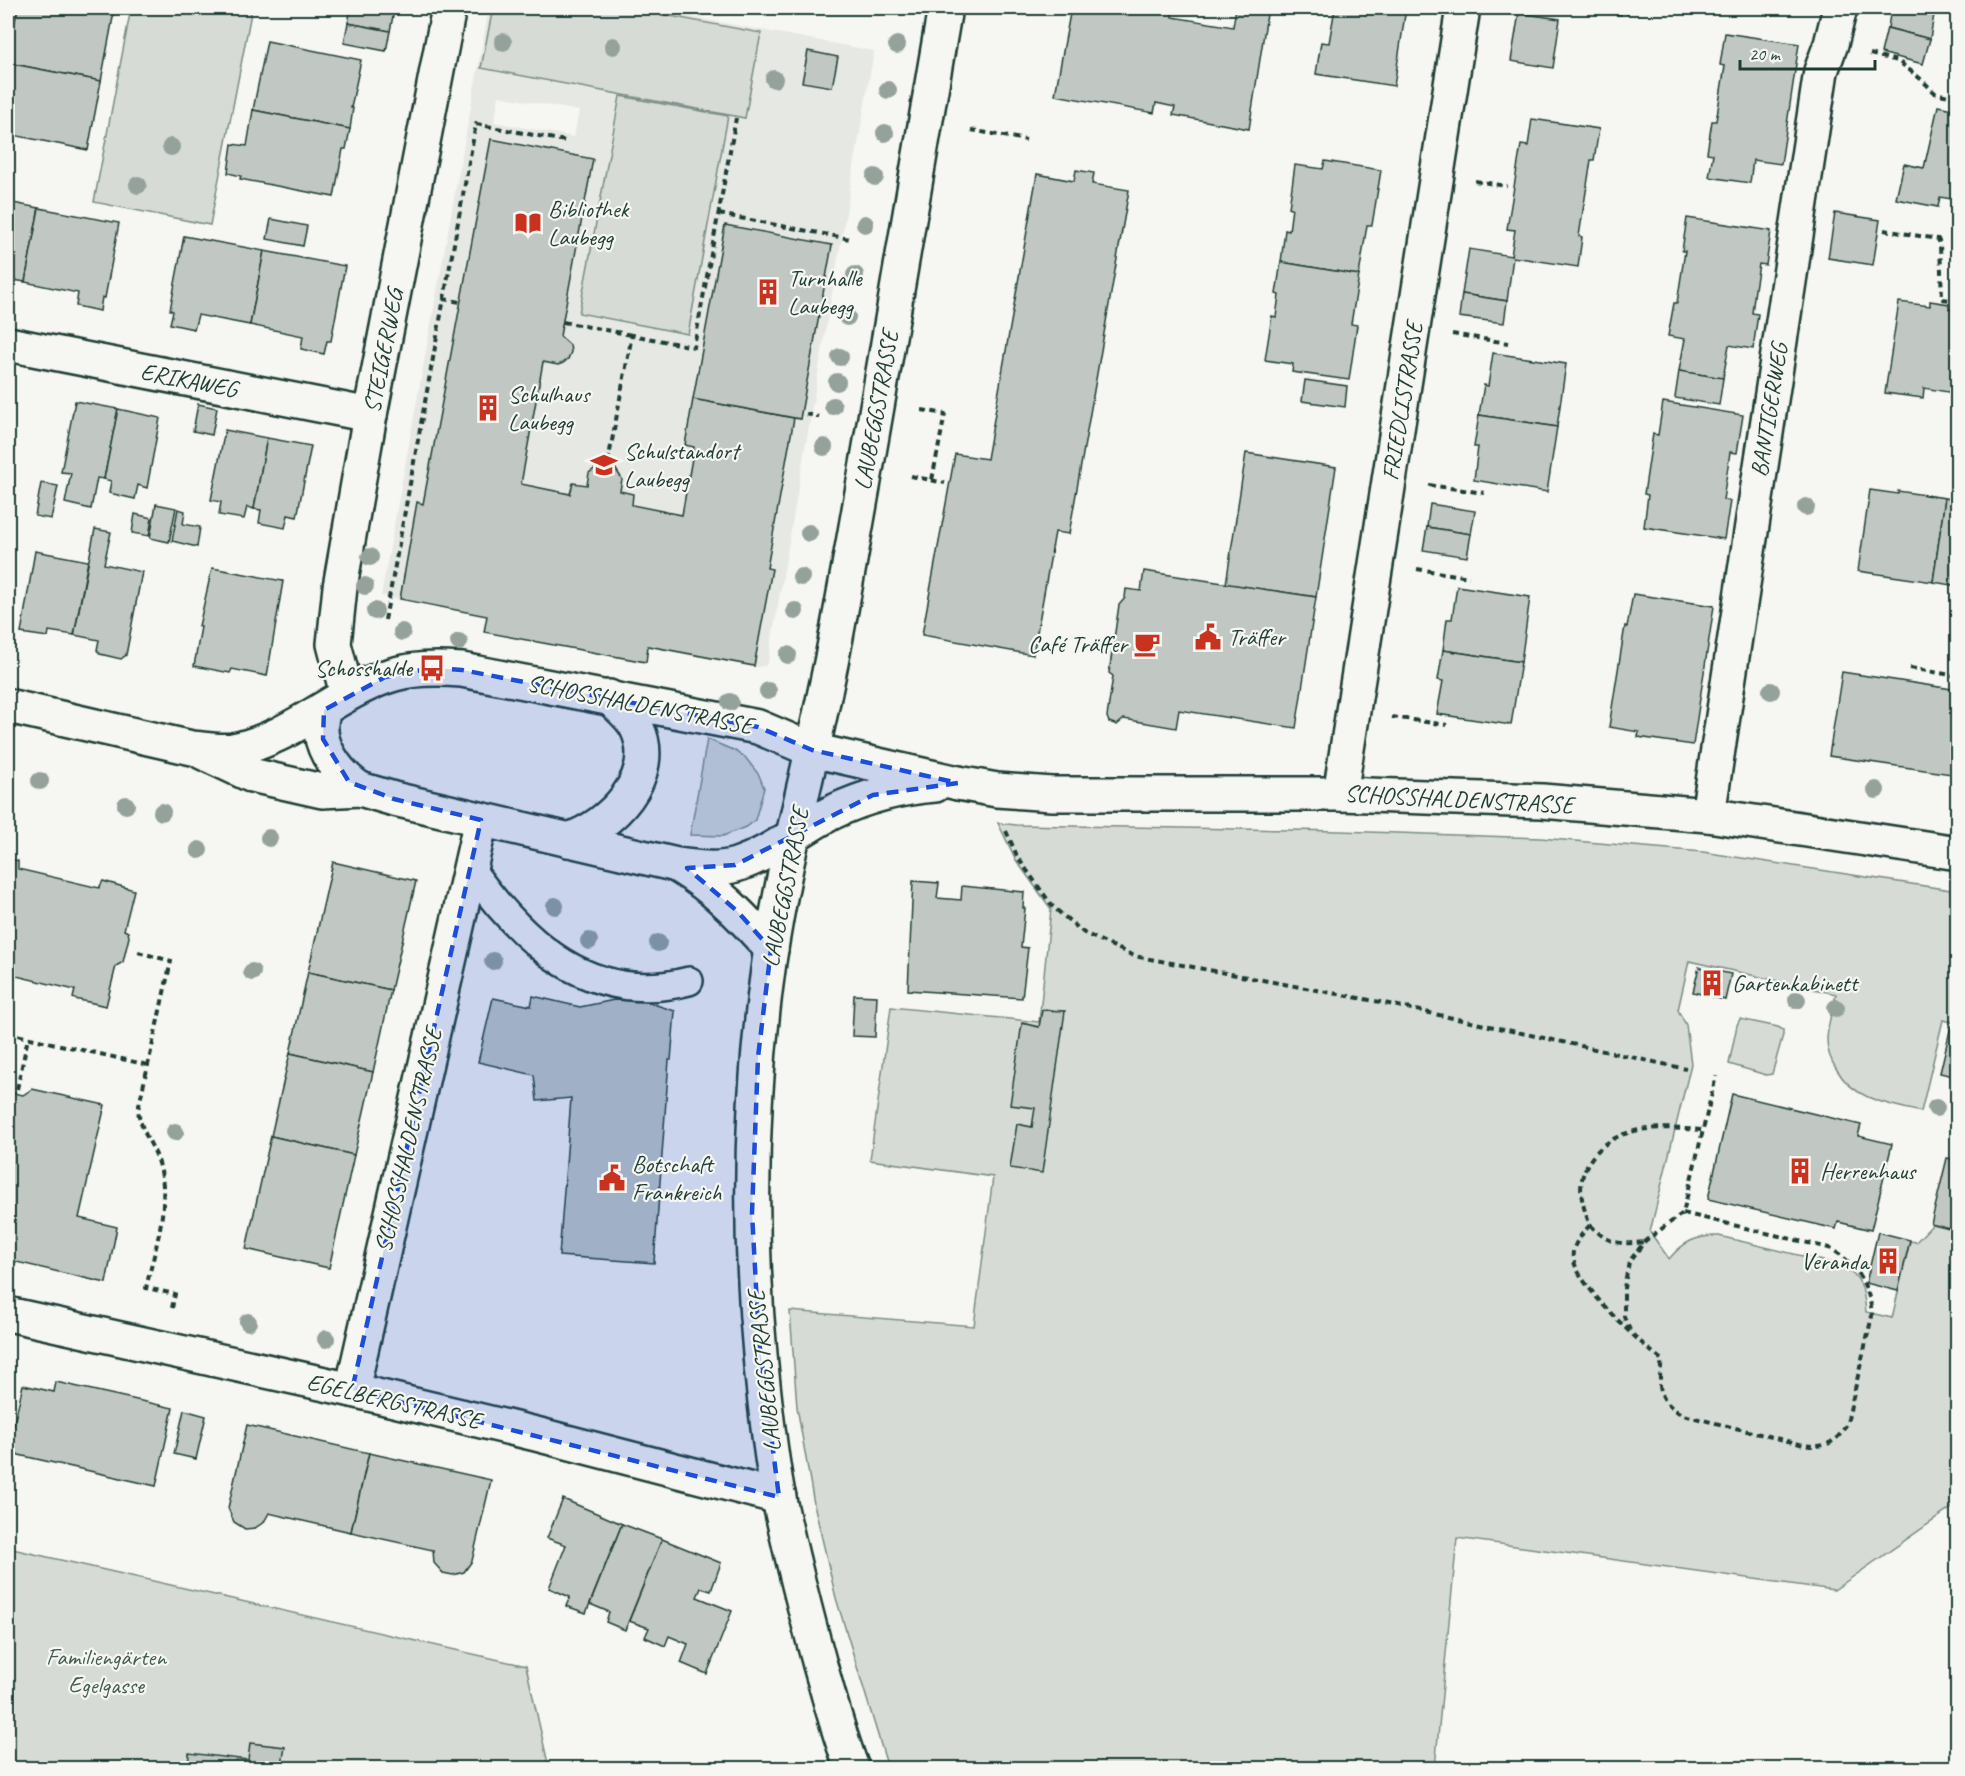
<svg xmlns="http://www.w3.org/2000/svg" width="1965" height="1776" viewBox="0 0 1965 1776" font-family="Caveat,sans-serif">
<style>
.built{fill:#e6e8e4;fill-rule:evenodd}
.green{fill:#d6dbd6;stroke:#7a8c85;stroke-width:1.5}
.building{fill:#c1c8c3;stroke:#1f3d34;stroke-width:1.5}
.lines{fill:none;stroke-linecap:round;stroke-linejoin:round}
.lane-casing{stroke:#1f3d34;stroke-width:32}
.street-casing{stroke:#1f3d34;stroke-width:38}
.secondary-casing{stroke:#1f3d34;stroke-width:38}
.primary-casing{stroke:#1f3d34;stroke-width:38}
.path{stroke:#1f3d34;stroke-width:4;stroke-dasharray:6 4.5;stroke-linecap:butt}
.lane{stroke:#f6f6f2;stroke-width:27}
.street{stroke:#f6f6f2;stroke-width:33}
.secondary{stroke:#f6f6f2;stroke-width:33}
.primary{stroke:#f6f6f2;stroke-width:33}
.tree{fill:#94a29b}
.marked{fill:#1d4ed8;fill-opacity:0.2;stroke:#1d4ed8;stroke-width:4.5;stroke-dasharray:12 8;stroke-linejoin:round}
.labels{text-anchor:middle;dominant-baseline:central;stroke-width:4.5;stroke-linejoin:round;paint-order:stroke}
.poi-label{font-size:24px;fill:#1f3d34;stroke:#f6f6f2;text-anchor:start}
.street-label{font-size:24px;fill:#1f3d34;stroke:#f6f6f2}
.park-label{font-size:24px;fill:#445d54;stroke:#f6f6f2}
</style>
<rect width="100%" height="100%" fill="#f6f6f2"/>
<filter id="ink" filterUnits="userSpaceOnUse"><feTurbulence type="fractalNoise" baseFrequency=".0167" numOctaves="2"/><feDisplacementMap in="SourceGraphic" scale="12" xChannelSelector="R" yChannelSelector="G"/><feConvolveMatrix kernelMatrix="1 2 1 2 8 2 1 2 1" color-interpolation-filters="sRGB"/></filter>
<g filter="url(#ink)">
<path class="built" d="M489 8H493L481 68 761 33 627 8H643L874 51 768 662 765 666 754 667 649 647 646 662 484 632 487 617 381 596ZM499 96 579 111 574 137 494 122Z"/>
<g class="green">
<polygon points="131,8 252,8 210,225 94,202"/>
<polygon points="493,8 627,8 761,33 745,118 481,68"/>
<polygon points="620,96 728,116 688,334 579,313"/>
<polygon points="707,739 735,751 745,757 759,775 764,788 755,820 748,826 723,836 690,835"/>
<path d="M998 823 1016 825 1340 831 1540 838 1703 852 1957 891V1023L1943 1020 1921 1112C1890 1104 1855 1101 1837 1070 1831 1061 1827 1051 1827 1040 1827 1025 1833 1009 1836 994L1689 961 1678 1010 1686 1025 1691 1064 1650 1232 1669 1259C1683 1242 1697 1235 1719 1236L1840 1265C1862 1275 1864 1290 1866 1312L1892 1318 1910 1241 1916 1242 1932 1225 1957 1231V1504L1834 1590 1457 1538 1435 1768H888L836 1598 814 1504 797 1407 790 1311 974 1326 993 1177 870 1160 891 1007 1039 1022 1051 909 1016 860Z"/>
<polygon points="1740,1019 1778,1027 1783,1030 1783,1035 1772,1074 1766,1075 1729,1064 1737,1025"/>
<polygon points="8,1548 526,1666 549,1768 8,1768"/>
</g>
<g class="building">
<polygon points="18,8 89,8 114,12 101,81 8,63 8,51"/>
<polygon points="351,8 373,8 394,11 390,31 348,23"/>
<polygon points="1071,8 1173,8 1172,17 1233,27 1236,8 1268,8 1249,129 1173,115 1175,107 1156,103 1154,113 1055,95"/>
<polygon points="1335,8 1406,8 1394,86 1316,74 1321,42 1329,43"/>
<polygon points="1891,8 1935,8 1930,39 1888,28"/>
<polygon points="1519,13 1560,19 1553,68 1511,61"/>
<polygon points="348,23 390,31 386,51 344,43"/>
<polygon points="1887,28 1930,39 1923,64 1881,53"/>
<polygon points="1725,33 1799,44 1781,164 1753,160 1750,183 1709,177 1713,154 1707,153 1712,121 1716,121 1725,66 1720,65"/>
<polygon points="267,41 361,60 351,108 353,108 350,129 253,110"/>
<polygon points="808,51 838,57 832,87 802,82"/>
<polygon points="8,63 101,81 88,150 8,134"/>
<polygon points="1938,106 1958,110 1958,200 1940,197 1938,207 1896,199 1904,164 1924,168"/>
<polygon points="253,110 350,129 346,149 343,149 334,197 240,179 241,176 228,173 232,144 247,146"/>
<polygon points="1532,119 1599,129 1594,160 1591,160 1579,236 1582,237 1578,267 1513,257 1507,301 1462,294 1469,249 1511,256 1515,230 1507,229 1521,145 1528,146"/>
<polygon points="491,139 593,159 560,336 570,345 571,352 568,359 563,363 558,365 543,362 521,484 570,494 573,483 587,485 589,473 600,465 615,468 622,479 620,491 633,494 632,505 682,515 694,447 685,445 693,399 794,418 767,568 772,569 754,666 648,646 646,662 484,632 487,616 400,599 417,502 423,504"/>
<polygon points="1325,161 1381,170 1372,225 1367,225 1359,275 1281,262 1285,230 1289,231 1292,208 1289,208 1295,165 1323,169"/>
<polygon points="1076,170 1094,173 1092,184 1129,190 1069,534 1055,532 1033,655 922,635 955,454 987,459 1037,174 1074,181"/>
<polygon points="8,202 39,208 25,282 8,279"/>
<polygon points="39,208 119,223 105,298 102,297 100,311 76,306 78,293 25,282"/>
<polygon points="1835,213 1880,220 1873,265 1828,258"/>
<polygon points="1687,218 1771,231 1766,265 1759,264 1755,289 1752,313 1758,314 1753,349 1729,345 1723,378 1679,371 1685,339 1668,336 1674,303 1677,303 1685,251 1682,251"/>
<polygon points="271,219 307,226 303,246 267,239"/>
<polygon points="725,225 832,245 800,419 693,399"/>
<polygon points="184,236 264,251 250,325 198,315 194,329 170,324 173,311 170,310"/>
<polygon points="264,251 345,266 331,341 327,341 324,354 301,349 303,336 250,325"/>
<polygon points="1281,262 1359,275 1351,324 1357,325 1349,380 1292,372 1293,364 1265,360 1272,316 1276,317 1279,295 1276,294"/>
<polygon points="1462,294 1507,301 1504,323 1459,317"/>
<polygon points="1930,301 1949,304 1949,309 1958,310 1958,371 1954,393 1924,388 1923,398 1885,393 1899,302 1930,306"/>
<polygon points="1493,353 1566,364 1557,427 1479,415 1484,385 1488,386"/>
<polygon points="1679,371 1723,378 1719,405 1675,398"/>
<polygon points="1305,380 1347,386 1345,407 1302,401"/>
<polygon points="75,401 118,409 104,479 97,478 91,509 65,503 71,473 61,472"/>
<polygon points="1663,402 1743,415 1737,453 1730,452 1723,500 1730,501 1724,539 1644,527 1648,495 1644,494 1653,434 1658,435"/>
<polygon points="198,404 217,408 212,435 193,431"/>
<polygon points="118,409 160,418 147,488 138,485 135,499 109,493 111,481 104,479"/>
<polygon points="1479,415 1557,427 1547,492 1474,480 1478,447 1474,447"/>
<polygon points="225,430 267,438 254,509 247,507 244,519 219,515 221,502 211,500"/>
<polygon points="267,438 311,446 297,517 288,515 285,528 259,523 261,510 254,509"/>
<polygon points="1246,453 1336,467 1316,597 1226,584"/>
<polygon points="41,483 58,486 51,519 35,516"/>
<polygon points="1870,490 1898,494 1898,491 1945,498 1933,582 1858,571"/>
<polygon points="1945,498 1958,500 1958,586 1933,582"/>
<polygon points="156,504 176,508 169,542 150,538"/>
<polygon points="1430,504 1475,511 1471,534 1427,527"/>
<polygon points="178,509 185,511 183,524 200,527 197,547 172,541"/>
<polygon points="135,514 152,518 149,536 132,533"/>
<polygon points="1427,527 1471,534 1467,557 1423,550"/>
<polygon points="95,529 111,532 104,564 142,572 126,655 121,659 100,654 97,650 99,640 74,635"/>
<polygon points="35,551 88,561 74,635 49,631 48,637 21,633"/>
<polygon points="212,568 283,581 267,676 232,669 230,673 194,666 201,627 199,626"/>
<polygon points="1144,571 1316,597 1296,728 1179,710 1176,728 1124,719 1117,725 1109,722 1107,717 1113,676 1109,673 1119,605 1125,598 1126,589 1141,591"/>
<polygon points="1457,586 1530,597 1521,662 1443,650 1447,619 1452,619"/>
<polygon points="1633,594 1714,606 1693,745 1638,737 1639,732 1609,727 1625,626 1627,627"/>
<polygon points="1443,650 1521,662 1511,725 1437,714 1443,681 1438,680"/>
<polygon points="1842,672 1958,690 1958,775 1829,756"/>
<polygon points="8,858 18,861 18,869 99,888 103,881 134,890 124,930 128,932 129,937 123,962 116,966 106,1006 75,999 73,998 75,990 8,974"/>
<polygon points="333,862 416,881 391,990 308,972"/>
<polygon points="913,881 939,883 937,898 961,900 962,886 1024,892 1023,908 1025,908 1021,947 1028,948 1022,998 908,990"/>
<polygon points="1699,967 1731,974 1725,1000 1693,992"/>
<polygon points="308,972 391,990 373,1072 290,1053"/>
<polygon points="854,995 877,996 875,1037 852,1036"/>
<polygon points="533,996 580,1007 614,1000 644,1001 675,1011 671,1060 669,1060 654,1263 559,1256 571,1098 537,1101 534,1075 478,1062 493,998 531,1006"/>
<polygon points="1042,1010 1065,1011 1042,1173 1010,1168 1017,1124 1032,1127 1035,1108 1010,1105 1022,1023 1039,1027"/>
<polygon points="1951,1026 1958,1027 1958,1077 1940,1073"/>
<polygon points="290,1053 373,1072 354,1155 271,1136"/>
<polygon points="32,1089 105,1105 79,1218 117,1227 106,1283 8,1260 8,1092 23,1095"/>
<polygon points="1732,1094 1861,1125 1858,1136 1892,1144 1871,1230 1838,1222 1836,1229 1708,1199"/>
<polygon points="271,1136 354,1155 329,1268 246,1249"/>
<polygon points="1947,1158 1958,1160 1958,1231 1931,1224"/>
<polygon points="1878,1232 1910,1240 1898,1291 1866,1283"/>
<polygon points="56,1382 173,1408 156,1486 19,1455 14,1452 10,1441 23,1385 54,1392"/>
<polygon points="184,1410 206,1416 196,1459 174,1454"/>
<polygon points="247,1425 369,1453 351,1532 269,1513 264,1522 255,1528 245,1529 234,1522 228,1508"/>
<polygon points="369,1453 491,1480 472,1561 464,1572 453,1575 443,1573 434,1563 433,1550 351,1532"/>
<polygon points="563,1499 622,1524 586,1613 566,1606 570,1597 549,1588 566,1545 547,1538"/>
<polygon points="622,1524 662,1539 625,1630 606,1622 609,1612 590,1604"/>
<polygon points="662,1539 721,1563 711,1591 701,1588 697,1597 732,1611 707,1674 681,1663 688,1644 669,1636 665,1646 645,1637 649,1628 629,1621"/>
<polygon points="250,1743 285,1747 282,1764 288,1765 288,1768 188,1768 189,1753 248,1760"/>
</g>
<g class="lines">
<g class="lane-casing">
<path id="lane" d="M469 867C522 942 590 1007 689 981"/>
</g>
<g class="street-casing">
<g id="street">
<polyline points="8,344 370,415"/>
<polyline points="347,694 334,644 340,587 370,415 449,8"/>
<polyline points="958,783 997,790 1052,794 1340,794 1542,801 1708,815 1958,853"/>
<polyline points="1340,794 1463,8"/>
<polyline points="1708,815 1821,71 1831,44 1840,8"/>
<polyline points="8,1314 352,1390 536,1434 779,1497"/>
<polyline points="352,1390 481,820"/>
</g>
</g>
<g class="secondary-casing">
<g id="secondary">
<path d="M8 706 192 748C205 749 219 752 233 750 290 739 332 696 385 677 411 668 436 668 462 670L758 727 812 750 958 783"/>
<path d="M324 710C312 740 336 773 360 789"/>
<path d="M202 752 251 775 322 791 360 789 394 799 677 865C696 867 717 871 736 865 771 854 801 828 833 812 866 796 899 788 935 785"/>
<path d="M568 840C611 826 660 776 637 728 631 716 619 707 609 697"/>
<path d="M678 866C716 889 742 916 771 949"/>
</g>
</g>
<g class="primary-casing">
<path id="primary" d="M852 1768C839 1735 830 1700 820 1665 805 1610 791 1555 779 1499 770 1456 766 1410 761 1366 748 1232 750 1096 769 962 785 853 816 746 836 637 875 427 909 217 945 8"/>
</g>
<g class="path">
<polyline points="1538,8 1552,8"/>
<polyline points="1574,8 1623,14 1627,13 1629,8"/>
<polyline points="1870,54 1898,61 1922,80 1935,93 1958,98"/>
<polyline points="971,130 1026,140"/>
<polyline points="1475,181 1507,186"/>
<polyline points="719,214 850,239"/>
<polyline points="1884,230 1938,239 1940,244 1942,299 1958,301"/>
<polyline points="443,299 460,302"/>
<polyline points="563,322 632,335"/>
<polyline points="1452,334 1508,343"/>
<polyline points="922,410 945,414 932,480"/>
<polyline points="806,414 819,417"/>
<polyline points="608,462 632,335 694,347 736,118"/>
<polyline points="911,476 945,483"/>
<polyline points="1429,485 1484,493"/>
<polyline points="1417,569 1469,577"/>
<polyline points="385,620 476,124 565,141"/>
<polyline points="1910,668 1958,676"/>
<polyline points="1392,717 1447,725"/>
<polyline points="1006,831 1018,858 1053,907 1084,933 1134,956 1375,1001 1686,1069"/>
<path d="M138 952 171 961 138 1110C141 1134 155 1146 160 1167 170 1206 155 1249 146 1288L175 1294 172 1308"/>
<polyline points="8,1033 148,1065"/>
<polyline points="17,1089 28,1038"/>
<path d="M1683 1213 1829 1248C1854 1260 1871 1288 1872 1316L1847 1423C1838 1442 1825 1449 1804 1445L1683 1415C1657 1400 1658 1388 1662 1360 1641 1344 1568 1278 1573 1252 1575 1241 1583 1233 1590 1225 1580 1200 1575 1178 1594 1155 1622 1122 1664 1128 1703 1130"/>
<path d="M1590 1225C1609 1244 1618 1245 1644 1242"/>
<polyline points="1630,1330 1624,1317 1624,1288 1629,1262 1645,1241 1683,1213 1716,1076"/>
</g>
<use href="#lane" class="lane"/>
<use href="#street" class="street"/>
<use href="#secondary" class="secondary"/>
<use href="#primary" class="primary"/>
</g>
<g class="tree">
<circle cx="503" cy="42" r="9"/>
<circle cx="897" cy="45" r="9"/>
<circle cx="613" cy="46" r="9"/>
<circle cx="774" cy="79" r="9"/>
<circle cx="888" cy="90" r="9"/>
<circle cx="885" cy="133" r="9"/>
<circle cx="171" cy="147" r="9"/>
<circle cx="875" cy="177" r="9"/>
<circle cx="138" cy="185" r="9"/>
<circle cx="865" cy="224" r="9"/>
<circle cx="855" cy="275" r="9"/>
<circle cx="847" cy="317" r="9"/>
<circle cx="840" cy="357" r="9"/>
<circle cx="837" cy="382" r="9"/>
<circle cx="833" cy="406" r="9"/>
<circle cx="824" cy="447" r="9"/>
<circle cx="1806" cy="507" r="9"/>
<circle cx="809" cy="533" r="9"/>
<circle cx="370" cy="557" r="9"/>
<circle cx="801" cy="577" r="9"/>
<circle cx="365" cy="586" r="9"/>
<circle cx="375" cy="611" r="9"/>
<circle cx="795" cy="611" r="9"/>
<circle cx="402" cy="632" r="9"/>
<circle cx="459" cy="642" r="9"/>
<circle cx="788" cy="655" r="9"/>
<circle cx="768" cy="691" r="9"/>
<circle cx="1771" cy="691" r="9"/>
<circle cx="730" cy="702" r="9"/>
<circle cx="40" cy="781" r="9"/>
<circle cx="1876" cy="790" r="9"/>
<circle cx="126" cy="805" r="9"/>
<circle cx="162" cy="812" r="9"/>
<circle cx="269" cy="838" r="9"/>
<circle cx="199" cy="850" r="9"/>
<circle cx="555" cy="906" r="9"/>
<circle cx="589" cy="941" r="9"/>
<circle cx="658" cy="943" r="9"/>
<circle cx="493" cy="961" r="9"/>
<circle cx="252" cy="972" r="9"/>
<circle cx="1797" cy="1000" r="9"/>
<circle cx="1836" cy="1008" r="9"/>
<circle cx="1936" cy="1108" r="9"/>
<circle cx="175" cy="1132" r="9"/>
<circle cx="248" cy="1322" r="9"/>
<circle cx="326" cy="1339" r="9"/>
</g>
</g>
<path class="marked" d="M432 668 462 670 758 727 812 750 958 783 873 795 735 865 687 868 737 911 771 949 758 1057 752 1213 759 1341 779 1497 352 1390 481 820 394 799 349 782 323 739 324 710 385 677Z"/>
<defs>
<g id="library-bare" transform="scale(2.07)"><path d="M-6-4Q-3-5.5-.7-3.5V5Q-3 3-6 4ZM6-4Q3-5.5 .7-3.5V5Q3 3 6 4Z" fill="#c8321e" stroke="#f6f6f2" stroke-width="2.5" paint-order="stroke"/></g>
<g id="building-bare" transform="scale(2.07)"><path d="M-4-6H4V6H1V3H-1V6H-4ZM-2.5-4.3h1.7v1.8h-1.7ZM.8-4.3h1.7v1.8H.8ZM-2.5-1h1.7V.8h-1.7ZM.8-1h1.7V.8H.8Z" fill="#c8321e" stroke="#f6f6f2" stroke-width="2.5" paint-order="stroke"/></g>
<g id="school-bare" transform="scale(2.07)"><path d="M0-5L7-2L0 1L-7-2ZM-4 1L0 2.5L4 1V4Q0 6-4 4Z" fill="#c8321e" stroke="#f6f6f2" stroke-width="2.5" paint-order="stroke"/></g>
<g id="civic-bare" transform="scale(2.07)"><path d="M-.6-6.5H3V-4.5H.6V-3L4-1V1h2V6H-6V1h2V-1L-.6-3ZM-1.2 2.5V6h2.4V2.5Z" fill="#c8321e" stroke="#f6f6f2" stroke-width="2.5" paint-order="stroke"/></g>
<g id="cafe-bare" transform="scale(2.07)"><path d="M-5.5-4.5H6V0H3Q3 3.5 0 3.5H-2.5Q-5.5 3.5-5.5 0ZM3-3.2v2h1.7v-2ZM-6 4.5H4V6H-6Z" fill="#c8321e" stroke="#f6f6f2" stroke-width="2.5" paint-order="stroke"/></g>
<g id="bus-bare" transform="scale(2.07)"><path d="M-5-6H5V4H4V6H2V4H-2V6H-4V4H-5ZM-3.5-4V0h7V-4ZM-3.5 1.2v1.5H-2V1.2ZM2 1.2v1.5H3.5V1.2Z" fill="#c8321e" stroke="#f6f6f2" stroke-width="2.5" paint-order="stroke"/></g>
</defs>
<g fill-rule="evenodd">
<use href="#library-bare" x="528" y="223"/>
<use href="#building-bare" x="768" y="292"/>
<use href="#building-bare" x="488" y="408"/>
<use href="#school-bare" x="604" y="465"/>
<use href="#civic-bare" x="1208" y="637"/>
<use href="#cafe-bare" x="1147" y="644"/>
<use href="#bus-bare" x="432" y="668"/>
<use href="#building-bare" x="1712" y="983"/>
<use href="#building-bare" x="1800" y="1171"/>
<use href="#civic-bare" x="612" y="1178"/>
<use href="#building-bare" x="1888" y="1261"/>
</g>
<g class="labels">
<g class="poi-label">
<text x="548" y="209">Bibliothek<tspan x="548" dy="28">Laubegg</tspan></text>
<text x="788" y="278">Turnhalle<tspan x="788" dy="28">Laubegg</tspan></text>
<text x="508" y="394">Schulhaus<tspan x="508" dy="28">Laubegg</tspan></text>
<text x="624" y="451">Schulstandort<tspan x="624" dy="28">Laubegg</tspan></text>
<text x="1228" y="637">Träffer</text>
<text x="1127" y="644" text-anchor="end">Café Träffer</text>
<text x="412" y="668" text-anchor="end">Schosshalde</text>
<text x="1732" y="983">Gartenkabinett</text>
<text x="632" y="1164">Botschaft<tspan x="632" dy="28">Frankreich</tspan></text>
<text x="1820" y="1171">Herrenhaus</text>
<text x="1868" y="1261" text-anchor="end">Veranda</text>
</g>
<g class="street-label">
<text transform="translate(383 351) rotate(-79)">STEIGERWEG</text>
<text transform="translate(189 380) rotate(11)">ERIKAWEG</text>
<text transform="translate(1402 401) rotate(-81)">FRIEDLISTRASSE</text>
<text transform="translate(876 410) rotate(-80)">LAUBEGGSTRASSE</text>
<text transform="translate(1769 410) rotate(-81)">BANTIGERWEG</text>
<text transform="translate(640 704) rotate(11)">SCHOSSHALDENSTRASSE</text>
<text transform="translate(1459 799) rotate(3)">SCHOSSHALDENSTRASSE</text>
<text transform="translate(785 887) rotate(-79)">LAUBEGGSTRASSE</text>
<text transform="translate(408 1140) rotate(-77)">SCHOSSHALDENSTRASSE</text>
<text transform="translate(764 1371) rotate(-96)">LAUBEGGSTRASSE</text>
<text transform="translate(394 1401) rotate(13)">EGELBERGSTRASSE</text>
</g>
<g class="park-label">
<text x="106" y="1657">Familiengärten<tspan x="106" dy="28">Egelgasse</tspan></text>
</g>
</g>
<rect width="1965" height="1776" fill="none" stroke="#f6f6f2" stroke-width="30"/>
<rect x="15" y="15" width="1935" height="1746" fill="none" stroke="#1f3d34" stroke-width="2" filter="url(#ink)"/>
<path d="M1740 60v9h135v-9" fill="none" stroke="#1f3d34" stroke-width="3"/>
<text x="1749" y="60" font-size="18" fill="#1f3d34" stroke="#f6f6f2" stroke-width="4.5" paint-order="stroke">20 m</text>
</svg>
